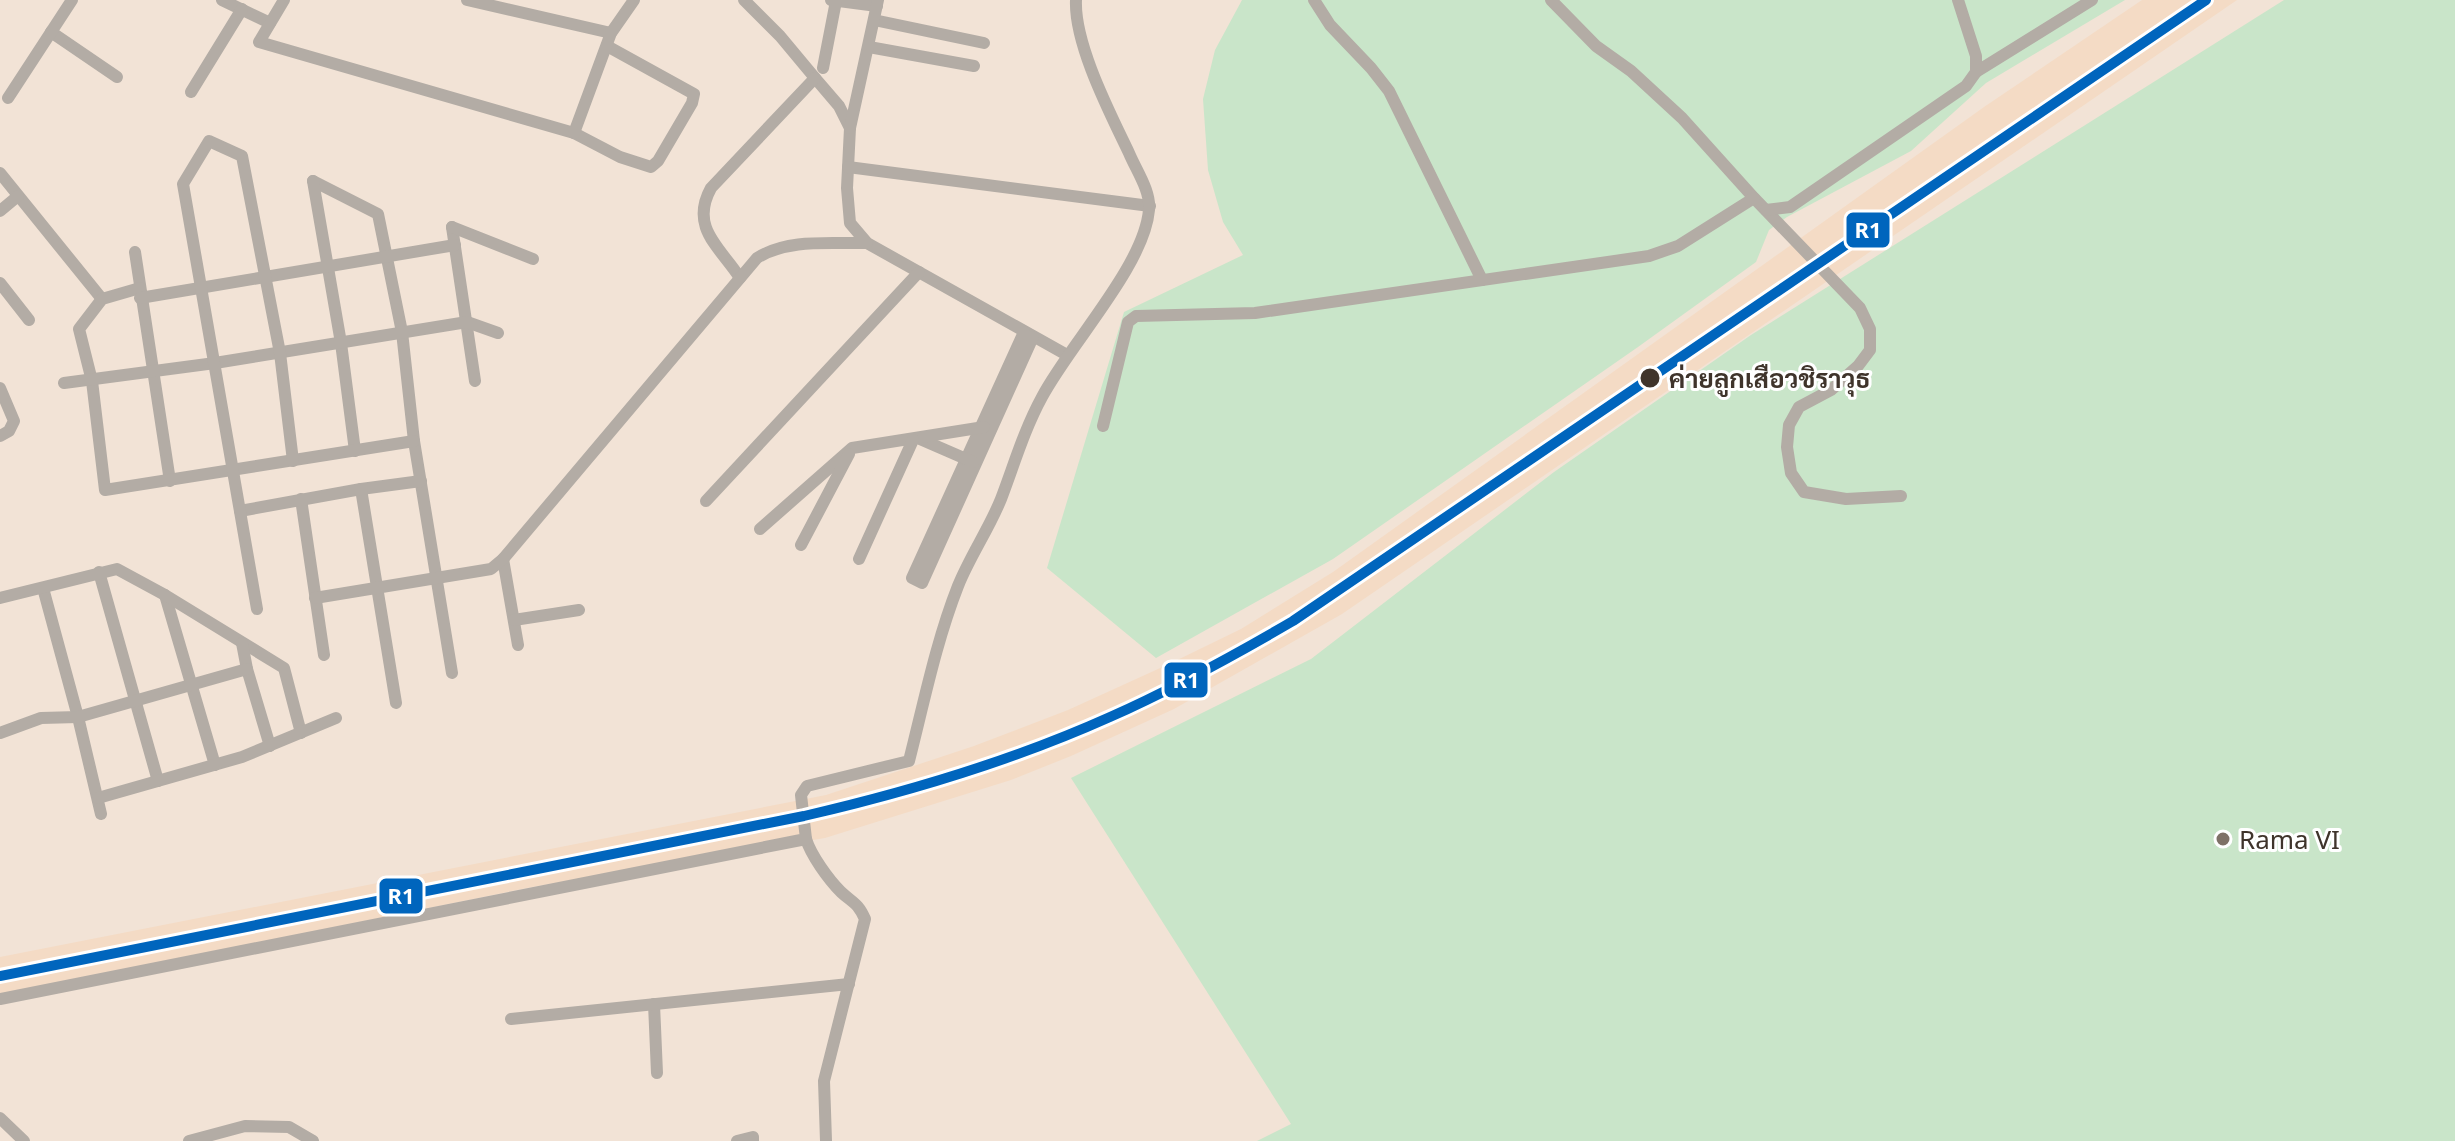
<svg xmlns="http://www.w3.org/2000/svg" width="2455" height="1141" viewBox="0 0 2455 1141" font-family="'Noto Sans',Sarabun,sans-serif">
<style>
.built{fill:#f4dbc5}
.green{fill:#c9e5c9}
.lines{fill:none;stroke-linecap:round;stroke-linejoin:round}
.minor{stroke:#b3aca5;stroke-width:12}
.rail-1-casing{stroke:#fff;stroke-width:16}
.rail-1{stroke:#0065bd;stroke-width:10}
.stop-dot{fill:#3f342b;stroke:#fff;stroke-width:3}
.poi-dot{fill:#7e7167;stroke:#fff;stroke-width:3}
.labels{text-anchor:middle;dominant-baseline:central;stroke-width:6;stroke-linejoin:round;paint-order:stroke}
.stop-label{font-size:26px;font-weight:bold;fill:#3f342b;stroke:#fff;text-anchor:start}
.poi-label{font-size:26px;fill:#3f342b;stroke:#fff;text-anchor:start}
.line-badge{stroke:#fff;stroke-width:3}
.badge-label{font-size:22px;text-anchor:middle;font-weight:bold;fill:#fff}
</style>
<rect width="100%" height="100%" fill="#f2e3d6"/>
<polygon class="built" points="2142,0 2237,0 1342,614 1174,709 1071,756 1011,780 825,838 532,887 0,995 0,957 826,795 974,746 1068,710 1169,664 1241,629 1333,572 1984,107"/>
<g class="green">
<polygon points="1242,0 2125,0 1986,83 1911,151 1787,217 1769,230 1756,262 1638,347 1333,559 1156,658 1047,568 1124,312 1243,255 1223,222 1208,170 1203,99 1215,50"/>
<polygon points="2284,0 2455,0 2455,1141 1257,1141 1291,1124 1071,778 1311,659 1554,472 1751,335"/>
</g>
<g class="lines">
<g class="minor">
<polyline points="222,0 270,23"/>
<polyline points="284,0 259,42 574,133 620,157 651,167 658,161 692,103 694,94 607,46"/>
<polyline points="467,0 611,33"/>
<polyline points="744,0 780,36 815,78 839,106 850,128 847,188 850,223 867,243 1067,355"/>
<polyline points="831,0 877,6"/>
<polyline points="1314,0 1330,25 1371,68 1389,91 1482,280"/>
<polyline points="1551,0 1596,46 1631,71 1682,118 1754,198 1860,308 1870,329 1870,350 1858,366 1831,390 1799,407 1789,425 1787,447 1791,473 1804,492 1846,499 1901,496"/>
<polyline points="874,20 984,43"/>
<polyline points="51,32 117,77"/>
<polyline points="869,47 974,66"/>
<polyline points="823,68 836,1"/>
<polyline points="1976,72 2092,0"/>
<polyline points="191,92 242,9"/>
<polyline points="8,98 72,0"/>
<polyline points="850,128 878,0"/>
<polyline points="574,133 611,33 634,0"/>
<polyline points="848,167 1150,206"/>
<polyline points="0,173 102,299"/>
<polyline points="313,181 378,214 402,332 414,441 452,673"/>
<polyline points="313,181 341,343 355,451"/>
<polyline points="1766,210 1790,207 1966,86 1976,72 1976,56 1958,0"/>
<polyline points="0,211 18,196"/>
<polyline points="452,227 475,381"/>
<polyline points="452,227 533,259"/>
<polyline points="135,252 170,481"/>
<path d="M740 278C721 248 689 228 711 188L815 78"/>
<polyline points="0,283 29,320"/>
<polyline points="140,288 102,299 79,329 92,381 105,490 414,441"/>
<polyline points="140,298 455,245"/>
<polyline points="1024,332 912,578 922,583 1033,337"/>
<polyline points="64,383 215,363 467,322 498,333"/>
<polyline points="0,388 14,421 9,431 0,436"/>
<polyline points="1103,426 1128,322 1136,316 1255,313 1649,256 1678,246 1754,198"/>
<polyline points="920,439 973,462"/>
<polyline points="361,489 396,703"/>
<polyline points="301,499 324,655"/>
<polyline points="706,501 919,272"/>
<polyline points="240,511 361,489 421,481"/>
<polyline points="760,529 852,448 984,427"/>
<polyline points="801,545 849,454"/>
<polyline points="503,559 518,645"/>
<polyline points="859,559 913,440"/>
<polyline points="99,572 158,781"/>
<polyline points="43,588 78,717 101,814"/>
<polyline points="165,595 215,765"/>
<polyline points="0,598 117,569 165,595 284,668 301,733"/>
<path d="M315 598 491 569 503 559 757 258C789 238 830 244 867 243"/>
<polyline points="257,609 183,184 209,141 242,156 280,353 293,461"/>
<polyline points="514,620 579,610"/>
<polyline points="242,643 247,669 270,746"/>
<polyline points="0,733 41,718 78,717 247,669"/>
<polyline points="98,798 242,757 336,718"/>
<path d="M806 839C811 855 828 879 841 892 853 903 858 903 865 919L824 1081 826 1141"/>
<path d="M0 999 806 839 801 795 807 786 909 761C924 702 936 642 958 586 970 556 989 529 1001 499 1014 465 1024 430 1042 397 1070 344 1144 266 1149 210 1151 191 1136 170 1129 153 1110 113 1074 44 1076 0"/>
<polyline points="654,1004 657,1073"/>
<polyline points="511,1019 849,984"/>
<polyline points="0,1118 24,1141"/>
<polyline points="189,1141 245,1126 289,1127 313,1141"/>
<polyline points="737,1141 753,1137 753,1141"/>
</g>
<g class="rail-1-casing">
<path id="rail-1" d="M0 976 804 816C908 792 1012 761 1110 717 1173 689 1233 656 1293 621L2206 0"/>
</g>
<use href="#rail-1" class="rail-1"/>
</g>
<circle class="stop-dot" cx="1650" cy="378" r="11"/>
<circle class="poi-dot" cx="2223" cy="839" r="8"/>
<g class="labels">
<g class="stop-label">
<text x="1669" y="378">ค่ายลูกเสือวชิราวุธ</text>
</g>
<g class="poi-label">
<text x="2239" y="839">Rama VI</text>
</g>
</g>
<g class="line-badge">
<rect x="1845" y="211" width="46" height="38" rx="8" fill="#0065bd"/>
<rect x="1163" y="661" width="46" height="38" rx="8" fill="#0065bd"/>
<rect x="378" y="877" width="46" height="38" rx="8" fill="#0065bd"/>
</g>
<g class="badge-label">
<text x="1868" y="238">R1</text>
<text x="1186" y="688">R1</text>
<text x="401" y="904">R1</text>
</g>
</svg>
